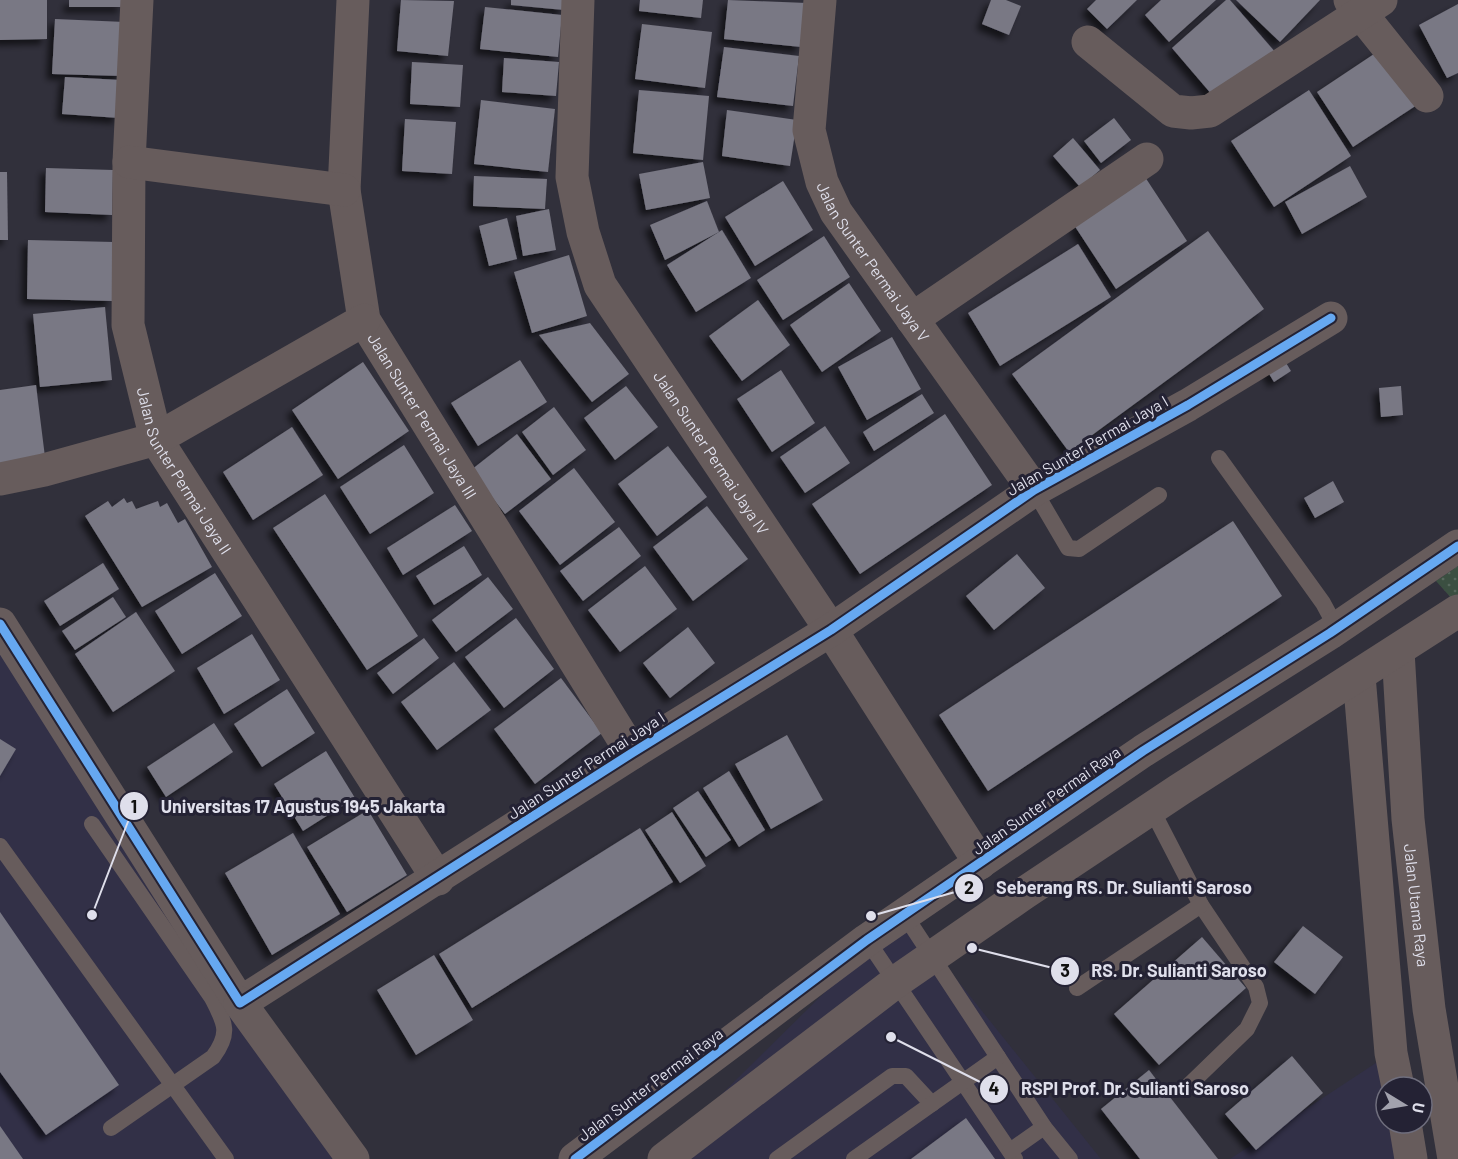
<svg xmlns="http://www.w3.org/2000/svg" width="1458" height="1159" viewBox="0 0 1458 1159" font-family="Barlow,sans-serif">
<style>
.built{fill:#323047}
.grass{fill:url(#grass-dots)}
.building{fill:#797884;filter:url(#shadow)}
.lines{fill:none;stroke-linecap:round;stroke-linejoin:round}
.service{stroke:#675c5c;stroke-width:16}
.minor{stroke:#675c5c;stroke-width:33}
.tertiary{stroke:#675c5c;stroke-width:33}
.cycleway-casing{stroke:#242234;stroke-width:13}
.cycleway{stroke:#66a8f1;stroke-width:9}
.labels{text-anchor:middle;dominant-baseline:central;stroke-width:6;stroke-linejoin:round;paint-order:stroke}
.street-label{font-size:16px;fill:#dfdfeb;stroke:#242234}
.leader{fill:none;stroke:#dfdfeb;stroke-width:2}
.callout-dot{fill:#dfdfeb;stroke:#242234;stroke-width:2}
.mark-label{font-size:18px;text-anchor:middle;font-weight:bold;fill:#111}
.callout-label{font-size:18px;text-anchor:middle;font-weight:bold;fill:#dfdfeb;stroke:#242234;stroke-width:6;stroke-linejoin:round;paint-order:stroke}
</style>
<defs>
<pattern id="grass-dots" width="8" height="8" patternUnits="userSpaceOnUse" patternTransform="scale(1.5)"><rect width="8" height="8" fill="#3b4f41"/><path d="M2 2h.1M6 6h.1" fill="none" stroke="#57685d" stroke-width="1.8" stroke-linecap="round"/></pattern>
<filter id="shadow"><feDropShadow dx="-5.5" dy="5.5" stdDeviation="3" flood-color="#0009"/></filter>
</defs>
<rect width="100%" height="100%" fill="#31303b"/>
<g class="built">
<polygon points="0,637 355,1159 0,1159"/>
<polygon points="904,914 1101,1159 656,1159"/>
<polygon points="1391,1053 1386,1087 1386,1123 1405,1123 1412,1159 1230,1159"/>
</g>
<polygon class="grass" points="1458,566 1458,596 1453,600 1436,581"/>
<g class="building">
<polygon points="0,0 47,0 47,39 0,40"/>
<rect x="69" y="0" width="54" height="7"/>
<polygon points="401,0 454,1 448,56 397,51"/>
<polygon points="511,0 565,0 564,10 511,5"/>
<polygon points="640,0 703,0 701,18 639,11"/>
<polygon points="728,0 807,3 801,47 724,39"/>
<polygon points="991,0 1006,0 1021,6 1009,35 982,24"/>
<polygon points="1096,0 1137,0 1107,29 1087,9"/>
<polygon points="1161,0 1216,0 1169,42 1145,15"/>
<polygon points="1226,0 1230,0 1276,53 1219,103 1172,48"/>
<polygon points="1236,0 1320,0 1280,42"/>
<polygon points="1458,4 1458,73 1447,78 1419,25"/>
<polygon points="485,7 562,15 558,57 480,49"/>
<polygon points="55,19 125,22 122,76 52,74"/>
<polygon points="642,24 712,32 705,88 635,79"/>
<polygon points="1386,46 1423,101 1353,147 1317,92"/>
<polygon points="724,47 799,56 793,106 717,97"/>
<polygon points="504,58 559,62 556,96 502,92"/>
<polygon points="412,62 463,65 460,107 410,104"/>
<polygon points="65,77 121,80 119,118 62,114"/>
<polygon points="639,90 709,96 703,160 633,153"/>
<polygon points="1309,90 1351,156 1274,207 1231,141"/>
<polygon points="481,100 555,109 548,172 474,164"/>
<polygon points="727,110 797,120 790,166 722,156"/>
<polygon points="1114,118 1131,140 1101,163 1084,141"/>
<polygon points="405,119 456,122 452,174 402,171"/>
<polygon points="1073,138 1100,170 1080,187 1053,156"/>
<polygon points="703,162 710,198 646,210 639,174"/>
<polygon points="1350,166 1367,197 1302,234 1285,202"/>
<polygon points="46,168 113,170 112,215 45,212"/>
<polygon points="0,172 7,172 8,240 0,240"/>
<polygon points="474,176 547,179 545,209 473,206"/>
<polygon points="1145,177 1187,241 1116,289 1074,225"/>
<polygon points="783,181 813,230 755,266 725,217"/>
<polygon points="707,201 719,232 665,260 650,225"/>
<polygon points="549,209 556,250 523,256 516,216"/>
<polygon points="507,218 517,259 489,266 479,226"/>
<polygon points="722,230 751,278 696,312 667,265"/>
<polygon points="1208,231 1264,309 1069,452 1012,374"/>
<polygon points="824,236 850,277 783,320 757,280"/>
<polygon points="28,240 114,242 112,301 27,299"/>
<polygon points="1078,244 1111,297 1000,366 968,313"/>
<polygon points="569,255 587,316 532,333 514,272"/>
<polygon points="849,283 881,331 822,372 790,325"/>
<polygon points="758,300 790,345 742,381 709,336"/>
<polygon points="105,307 112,380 40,387 33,314"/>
<polygon points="590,323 629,374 592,402 539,335"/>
<polygon points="892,337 921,389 867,420 838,367"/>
<polygon points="1283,358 1291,371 1274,382 1266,369"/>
<polygon points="520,360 547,402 478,446 451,403"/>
<polygon points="363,362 409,431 338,479 292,410"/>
<polygon points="781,370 815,423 772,452 737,399"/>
<polygon points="36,385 45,457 0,463 0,390"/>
<polygon points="626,386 658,427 615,460 584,418"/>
<polygon points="1401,386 1403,415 1381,417 1379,388"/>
<polygon points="922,394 934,413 874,451 863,432"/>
<polygon points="554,407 586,450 553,475 522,432"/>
<polygon points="945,414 992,485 860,574 812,504"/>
<polygon points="825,426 850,463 805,493 780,457"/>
<polygon points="292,427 323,475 253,520 223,472"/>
<polygon points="517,434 551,479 505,514 471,470"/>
<polygon points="404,445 434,493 370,534 340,487"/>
<polygon points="668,446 707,497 657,536 618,484"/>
<polygon points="574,468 615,522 560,565 519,511"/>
<polygon points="1333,481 1344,502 1315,518 1304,498"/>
<polygon points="325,494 418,636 367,670 273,528"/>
<polygon points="124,498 127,503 132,501 136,509 158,501 160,507 167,503 178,523 185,519 212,567 142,607 85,516 108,501 112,507"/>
<polygon points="455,505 472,531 403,575 387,548"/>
<polygon points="707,506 748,559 693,601 653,547"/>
<polygon points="1233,521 1282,596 988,791 939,715"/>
<polygon points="619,527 641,556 583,601 560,571"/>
<polygon points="464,546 482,575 434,605 416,576"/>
<polygon points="1017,554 1045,588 994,630 966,596"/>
<polygon points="103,563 119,589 60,626 44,601"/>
<polygon points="645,566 677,609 620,652 588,610"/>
<polygon points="215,573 242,616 182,654 155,611"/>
<polygon points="488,577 513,609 456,652 432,620"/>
<polygon points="113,597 126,617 75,650 62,631"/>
<polygon points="136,612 175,671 113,712 75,654"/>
<polygon points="516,618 554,669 504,708 465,657"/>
<polygon points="688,627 715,663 670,698 643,663"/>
<polygon points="252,634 280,680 224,714 197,668"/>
<polygon points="424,638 439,658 393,694 377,673"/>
<polygon points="454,662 491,710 437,750 401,702"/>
<polygon points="561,678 602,733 535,784 494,729"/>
<polygon points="287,689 315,733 262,767 234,724"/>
<polygon points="214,723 233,752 166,797 147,767"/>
<polygon points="787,735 823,800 771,829 735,764"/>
<polygon points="0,739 16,749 0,776"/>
<polygon points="326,751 355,798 303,831 274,784"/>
<polygon points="729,771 765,830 739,847 703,788"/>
<polygon points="698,791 731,840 706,857 673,808"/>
<polygon points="368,810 407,875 347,912 307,847"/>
<polygon points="672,812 706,866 680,883 645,830"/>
<polygon points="640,828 673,882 472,1008 439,954"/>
<polygon points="293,833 340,914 272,955 225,873"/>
<polygon points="0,912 119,1085 46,1135 0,1072"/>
<polygon points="1303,926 1343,957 1315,994 1274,962"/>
<polygon points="1202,937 1246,988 1159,1065 1114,1014"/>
<polygon points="434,955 473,1020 416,1055 377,990"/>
<polygon points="1292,1056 1323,1093 1256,1150 1225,1114"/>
<polygon points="1149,1070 1218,1159 1140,1159 1101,1109"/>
<polygon points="966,1118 995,1159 911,1159"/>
<polygon points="0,1126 23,1159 0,1159"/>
</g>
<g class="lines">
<g class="service">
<polyline points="1219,458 1323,603 1337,629"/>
<polyline points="1034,490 1068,548 1079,549 1159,495"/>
<polyline points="1151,808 1201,905 1256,987 1260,1003 1247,1029 1185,1089"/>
<path d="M92 824 212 998C225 1023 231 1033 213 1057L111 1128"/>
<polyline points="0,846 226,1159"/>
<polyline points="904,914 1044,1127 1070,1159"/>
<polyline points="867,940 1015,1159"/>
<polyline points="1077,988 1201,905"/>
<polyline points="1010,1151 1044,1127"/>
<polyline points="777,1159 892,1076 906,1076 932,1104"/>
<polyline points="854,1159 998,1057"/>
</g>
<g class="minor">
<path id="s1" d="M137 0 129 162 128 325 156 439 438 879"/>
<path id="s2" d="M353 0 344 190 364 320 632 753"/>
<path id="s3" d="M578 0 572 177 583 232 600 285 831 630 980 863"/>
<path id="s4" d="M820 0 809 130 822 182 836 212 1034 490"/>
<polyline points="1350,0 1427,96"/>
<polyline points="1088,42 1173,111 1191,113 1210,111 1381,0"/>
<polyline points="129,162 344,190"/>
<polyline points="912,319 1147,159"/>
<polyline points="0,479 44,470 156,439 364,320"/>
<polyline points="0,624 240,1003 632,753 831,630 1034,490 1188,405 1331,318"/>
<path id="s5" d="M1398 651 1408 819 1429 1009 1454 1159"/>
<polyline points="1359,676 1391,1053 1398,1087"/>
<polyline points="240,1003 353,1159"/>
<polyline points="1405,1123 1411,1159"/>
</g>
<g class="tertiary">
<polyline points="575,1159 867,940 1143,751 1330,633 1458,546"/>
<polyline points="664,1159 897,981 1023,894 1179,790 1458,611"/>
</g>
<g class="cycleway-casing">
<g id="cycleway">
<polyline points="0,624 240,1003 632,753 831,630 1034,490 1188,405 1331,318"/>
<polyline points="575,1159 867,940 1143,751 1330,633 1458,546"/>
</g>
</g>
<use href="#cycleway" class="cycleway"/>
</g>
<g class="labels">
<g class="street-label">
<text stroke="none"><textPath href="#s4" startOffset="279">Jalan Sunter Permai Jaya V</textPath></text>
<text stroke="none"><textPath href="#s2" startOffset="434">Jalan Sunter Permai Jaya III</textPath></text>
<text transform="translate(1087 445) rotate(-30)">Jalan Sunter Permai Jaya I</text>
<text stroke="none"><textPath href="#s3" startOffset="490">Jalan Sunter Permai Jaya IV</textPath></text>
<text stroke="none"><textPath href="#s1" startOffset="483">Jalan Sunter Permai Jaya II</textPath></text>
<text transform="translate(586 765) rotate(-33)">Jalan Sunter Permai Jaya I</text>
<text transform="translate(1046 800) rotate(-35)">Jalan Sunter Permai Raya</text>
<text stroke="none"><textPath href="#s5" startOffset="255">Jalan Utama Raya</textPath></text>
<text transform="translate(650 1084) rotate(-37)">Jalan Sunter Permai Raya</text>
</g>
</g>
<path class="leader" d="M92 915L134 806M871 916L969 888M972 948L1065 971M891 1037L994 1089"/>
<g class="callout-dot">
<circle cx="92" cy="915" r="6"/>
<circle cx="871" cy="916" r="6"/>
<circle cx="972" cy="948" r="6"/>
<circle cx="891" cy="1037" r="6"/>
<circle cx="134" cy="806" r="15"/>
<circle cx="969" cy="888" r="15"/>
<circle cx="1065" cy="971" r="15"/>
<circle cx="994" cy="1089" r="15"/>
</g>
<g class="mark-label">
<text x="134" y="813">1</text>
<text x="969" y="894">2</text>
<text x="1065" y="977">3</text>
<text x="994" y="1095">4</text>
</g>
<g class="callout-label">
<text x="303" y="813">Universitas 17 Agustus 1945 Jakarta</text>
<text x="1124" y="894">Seberang RS. Dr. Sulianti Saroso</text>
<text x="1179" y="977">RS. Dr. Sulianti Saroso</text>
<text x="1135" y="1095">RSPI Prof. Dr. Sulianti Saroso</text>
</g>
<g transform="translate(1404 1105) rotate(101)"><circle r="28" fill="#242234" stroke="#6f6e7d" stroke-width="1.5"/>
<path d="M0-4.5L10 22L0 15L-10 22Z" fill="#a2a2ad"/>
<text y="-9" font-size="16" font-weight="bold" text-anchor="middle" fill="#dfdfeb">U</text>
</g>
</svg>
